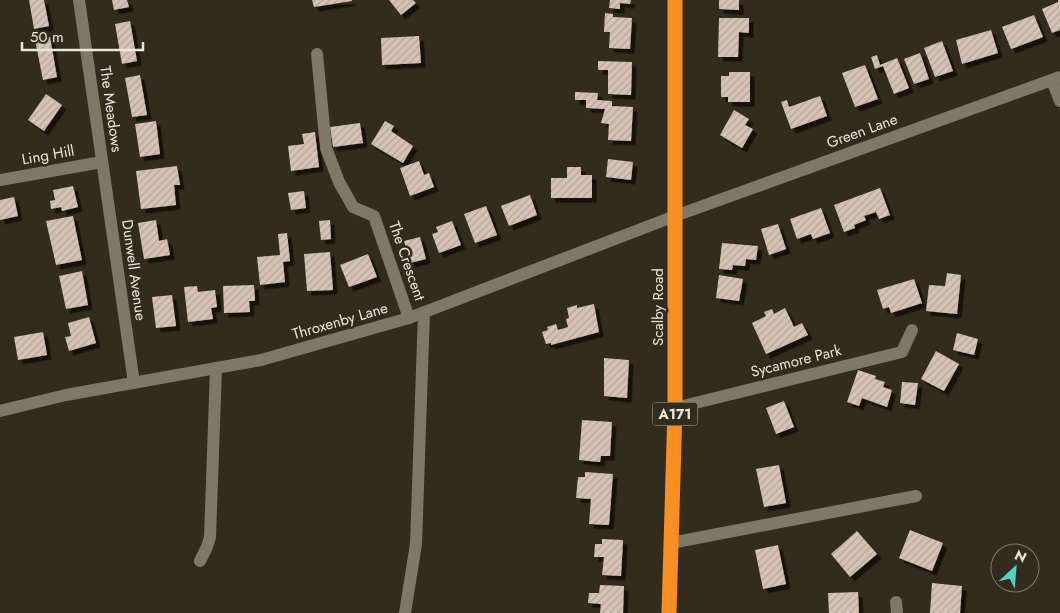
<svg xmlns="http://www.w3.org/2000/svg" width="1060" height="613" viewBox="0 0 1060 613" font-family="Jost,sans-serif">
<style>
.building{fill:url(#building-hatch);filter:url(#shadow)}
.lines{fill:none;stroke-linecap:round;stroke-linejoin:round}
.minor{stroke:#7e7966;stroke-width:12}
.highway{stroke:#f98e22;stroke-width:15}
.labels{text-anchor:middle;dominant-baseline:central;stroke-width:5;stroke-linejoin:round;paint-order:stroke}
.shield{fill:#312c1c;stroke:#b2afa3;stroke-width:1}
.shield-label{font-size:14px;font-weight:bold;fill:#eae7dd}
.street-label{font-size:15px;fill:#eae7dd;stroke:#312c1c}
</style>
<defs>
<pattern id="building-hatch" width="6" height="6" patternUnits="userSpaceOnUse" patternTransform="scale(1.25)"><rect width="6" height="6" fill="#d7c3b6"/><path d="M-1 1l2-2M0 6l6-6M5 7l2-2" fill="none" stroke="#b3a499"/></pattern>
<filter id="shadow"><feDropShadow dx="4.5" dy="4.5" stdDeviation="0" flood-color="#0009"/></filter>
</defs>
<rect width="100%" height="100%" fill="#312c1c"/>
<g class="building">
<polygon points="29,0 44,0 49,26 34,29"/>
<polygon points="112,0 127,0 129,7 114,10"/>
<polygon points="312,0 352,0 352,1 314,7"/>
<polygon points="389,0 413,0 416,3 401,15"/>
<polygon points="610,0 631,0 630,4 620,3 620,9 609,8"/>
<polygon points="719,0 739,0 739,10 719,9"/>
<polygon points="1058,0 1060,0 1060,30 1052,33 1042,9 1058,2"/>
<polygon points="605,13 613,14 613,17 632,18 630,49 609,48 610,32 604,32"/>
<polygon points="1034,15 1043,37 1011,49 1002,27"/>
<polygon points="719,18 749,18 749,33 739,32 738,57 718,57"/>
<polygon points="130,21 137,61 122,64 115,24"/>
<polygon points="991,30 998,53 962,64 956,40"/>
<polygon points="419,36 421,63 382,65 381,38"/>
<polygon points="50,37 57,77 43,80 35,40"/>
<polygon points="942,41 953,71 935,77 924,48"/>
<polygon points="920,53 929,79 914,84 904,59"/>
<polygon points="877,55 880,65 897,58 909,88 894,94 883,66 875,69 871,57"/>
<polygon points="598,61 632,62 631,95 608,94 608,70 598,70"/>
<polygon points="865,65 878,99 855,107 842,73"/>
<polygon points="729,72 750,72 750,102 728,102 728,97 721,97 721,76 729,76"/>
<polygon points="140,75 147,115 132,117 125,78"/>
<polygon points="575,92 598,93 597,100 612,101 612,106 633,107 631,141 608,140 609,124 601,123 605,109 586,108 586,100 575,100"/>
<polygon points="46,94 62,105 44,131 28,120"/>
<polygon points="820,96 827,116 791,129 781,102 787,100 789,107"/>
<polygon points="734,110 749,119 745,125 753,129 742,148 720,135"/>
<polygon points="156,121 160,154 140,157 135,124"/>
<polygon points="385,121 394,126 391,131 413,146 403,163 371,144"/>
<polygon points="360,123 363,143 333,147 330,127"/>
<polygon points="315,132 319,167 291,171 288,146 304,144 302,134"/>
<polygon points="608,159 633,162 631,180 606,177"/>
<polygon points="419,161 424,175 429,173 434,187 410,196 400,168"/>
<polygon points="177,166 180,185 174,185 176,205 141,209 136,171"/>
<polygon points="567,167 581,167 581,175 592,175 592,198 551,198 551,178 567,178"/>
<polygon points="73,186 78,207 62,211 61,207 51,209 50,201 55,200 53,190"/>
<polygon points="880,188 890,215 879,219 876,212 864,216 866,220 854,225 855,228 844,232 834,205"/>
<polygon points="304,191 306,208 291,210 288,193"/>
<polygon points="530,195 537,215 509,226 501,206"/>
<polygon points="14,197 18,216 0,220 0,200"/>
<polygon points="486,206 497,235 475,243 464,214"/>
<polygon points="821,208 830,233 813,239 811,234 797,239 790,219"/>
<polygon points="73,216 82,260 56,265 46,221"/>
<polygon points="156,220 159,241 167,239 170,255 144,259 138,223"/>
<polygon points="330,220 331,239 321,240 319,221"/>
<polygon points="452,221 461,245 439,253 432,234 438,232 436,227"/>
<polygon points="778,224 786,249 769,255 761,229"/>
<polygon points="287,233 290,261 283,262 285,282 260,285 257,257 280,255 278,234"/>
<polygon points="420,237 426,259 410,263 404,241"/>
<polygon points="722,243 758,246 756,260 746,259 745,266 733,265 732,270 719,269"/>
<polygon points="330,252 333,290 307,291 304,254"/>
<polygon points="368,254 377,277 349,287 340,265"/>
<polygon points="82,271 88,305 66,309 59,276"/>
<polygon points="947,273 961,275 957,314 926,311 929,285 945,286"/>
<polygon points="719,275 743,279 739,301 716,298"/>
<polygon points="914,279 922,303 891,313 889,307 883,309 877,290"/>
<polygon points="254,285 255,301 249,301 250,312 224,313 223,286"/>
<polygon points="197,286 198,292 215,290 217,307 211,308 213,319 188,322 184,287"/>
<polygon points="172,295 176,326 156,328 152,297"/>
<polygon points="594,304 599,332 551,345 551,343 546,344 542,332 548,330 547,327 556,324 558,330 568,327 566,319 569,318 567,308 577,305 577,308"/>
<polygon points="785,308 794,327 802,323 808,335 766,354 752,323 766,316 764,312 772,309 774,314"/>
<polygon points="89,317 96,343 69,351 65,337 71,336 68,323"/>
<polygon points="43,332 47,355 18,360 14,337"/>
<polygon points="957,333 978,339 974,355 953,350"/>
<polygon points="936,351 959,364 944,391 921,379"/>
<polygon points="604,358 629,360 627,398 604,396"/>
<polygon points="858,370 876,376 875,379 885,382 883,387 892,390 887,407 862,398 859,406 847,402"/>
<polygon points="902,382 918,383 915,405 900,403"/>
<polygon points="784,401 794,427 776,434 766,408"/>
<polygon points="582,420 612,422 610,456 601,456 600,462 579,460"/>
<polygon points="779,465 786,503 764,507 756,469"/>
<polygon points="585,472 613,474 609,525 589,524 591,499 576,498 578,477 585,477"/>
<polygon points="910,530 943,543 932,571 899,558"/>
<polygon points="857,531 877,554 850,577 831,554"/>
<polygon points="602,539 623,540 621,576 602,575 604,557 594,557 595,544 602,544"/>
<polygon points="778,545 786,584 763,589 755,550"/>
<polygon points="932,583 962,586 960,613 930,613"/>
<polygon points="600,585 624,586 623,613 600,613 601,604 588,603 589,593 599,593"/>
<polygon points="858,592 859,613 829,613 828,593"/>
</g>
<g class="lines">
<g class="minor">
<polyline points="79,0 134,383"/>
<polyline points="317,54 326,148 339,182 353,207 374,216 409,318"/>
<polyline points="1052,80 1060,101"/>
<polyline points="0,180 102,162"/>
<polyline points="675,408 902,352 912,330"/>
<polyline points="0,411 66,395 261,360 409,318 675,216 1060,77"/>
<polyline points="671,543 916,496"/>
<polyline points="200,561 207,547 210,537 216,368"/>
<polyline points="896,602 897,613"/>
<polyline points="405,613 416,544 424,312"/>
</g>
<polyline class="highway" points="669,613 675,408 675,0"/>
</g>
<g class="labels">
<rect class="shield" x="652.5" y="402.5" width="45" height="23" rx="4"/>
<g class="shield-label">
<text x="675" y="414">A171</text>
</g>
<g class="street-label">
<text transform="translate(111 109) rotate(82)">The Meadows</text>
<text transform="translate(862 131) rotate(-20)">Green Lane</text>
<text transform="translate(48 155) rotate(-10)">Ling Hill</text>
<text transform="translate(407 261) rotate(71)">The Crescent</text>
<text transform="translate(134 270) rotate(82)">Dunwell Avenue</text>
<text transform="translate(658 307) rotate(-90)">Scalby Road</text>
<text transform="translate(340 321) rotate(-16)">Throxenby Lane</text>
<text transform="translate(796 361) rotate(-14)">Sycamore Park</text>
</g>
</g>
<g transform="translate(1015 568) rotate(26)"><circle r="24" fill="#312c1c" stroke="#7b7769"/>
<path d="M0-4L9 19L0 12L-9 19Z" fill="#56cec4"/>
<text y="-8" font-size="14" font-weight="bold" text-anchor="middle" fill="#eae7dd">N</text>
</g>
<path d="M22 42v8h121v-8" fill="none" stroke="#eae7dd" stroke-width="2.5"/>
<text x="30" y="42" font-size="15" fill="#eae7dd" stroke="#312c1c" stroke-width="4" paint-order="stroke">50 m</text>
</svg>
